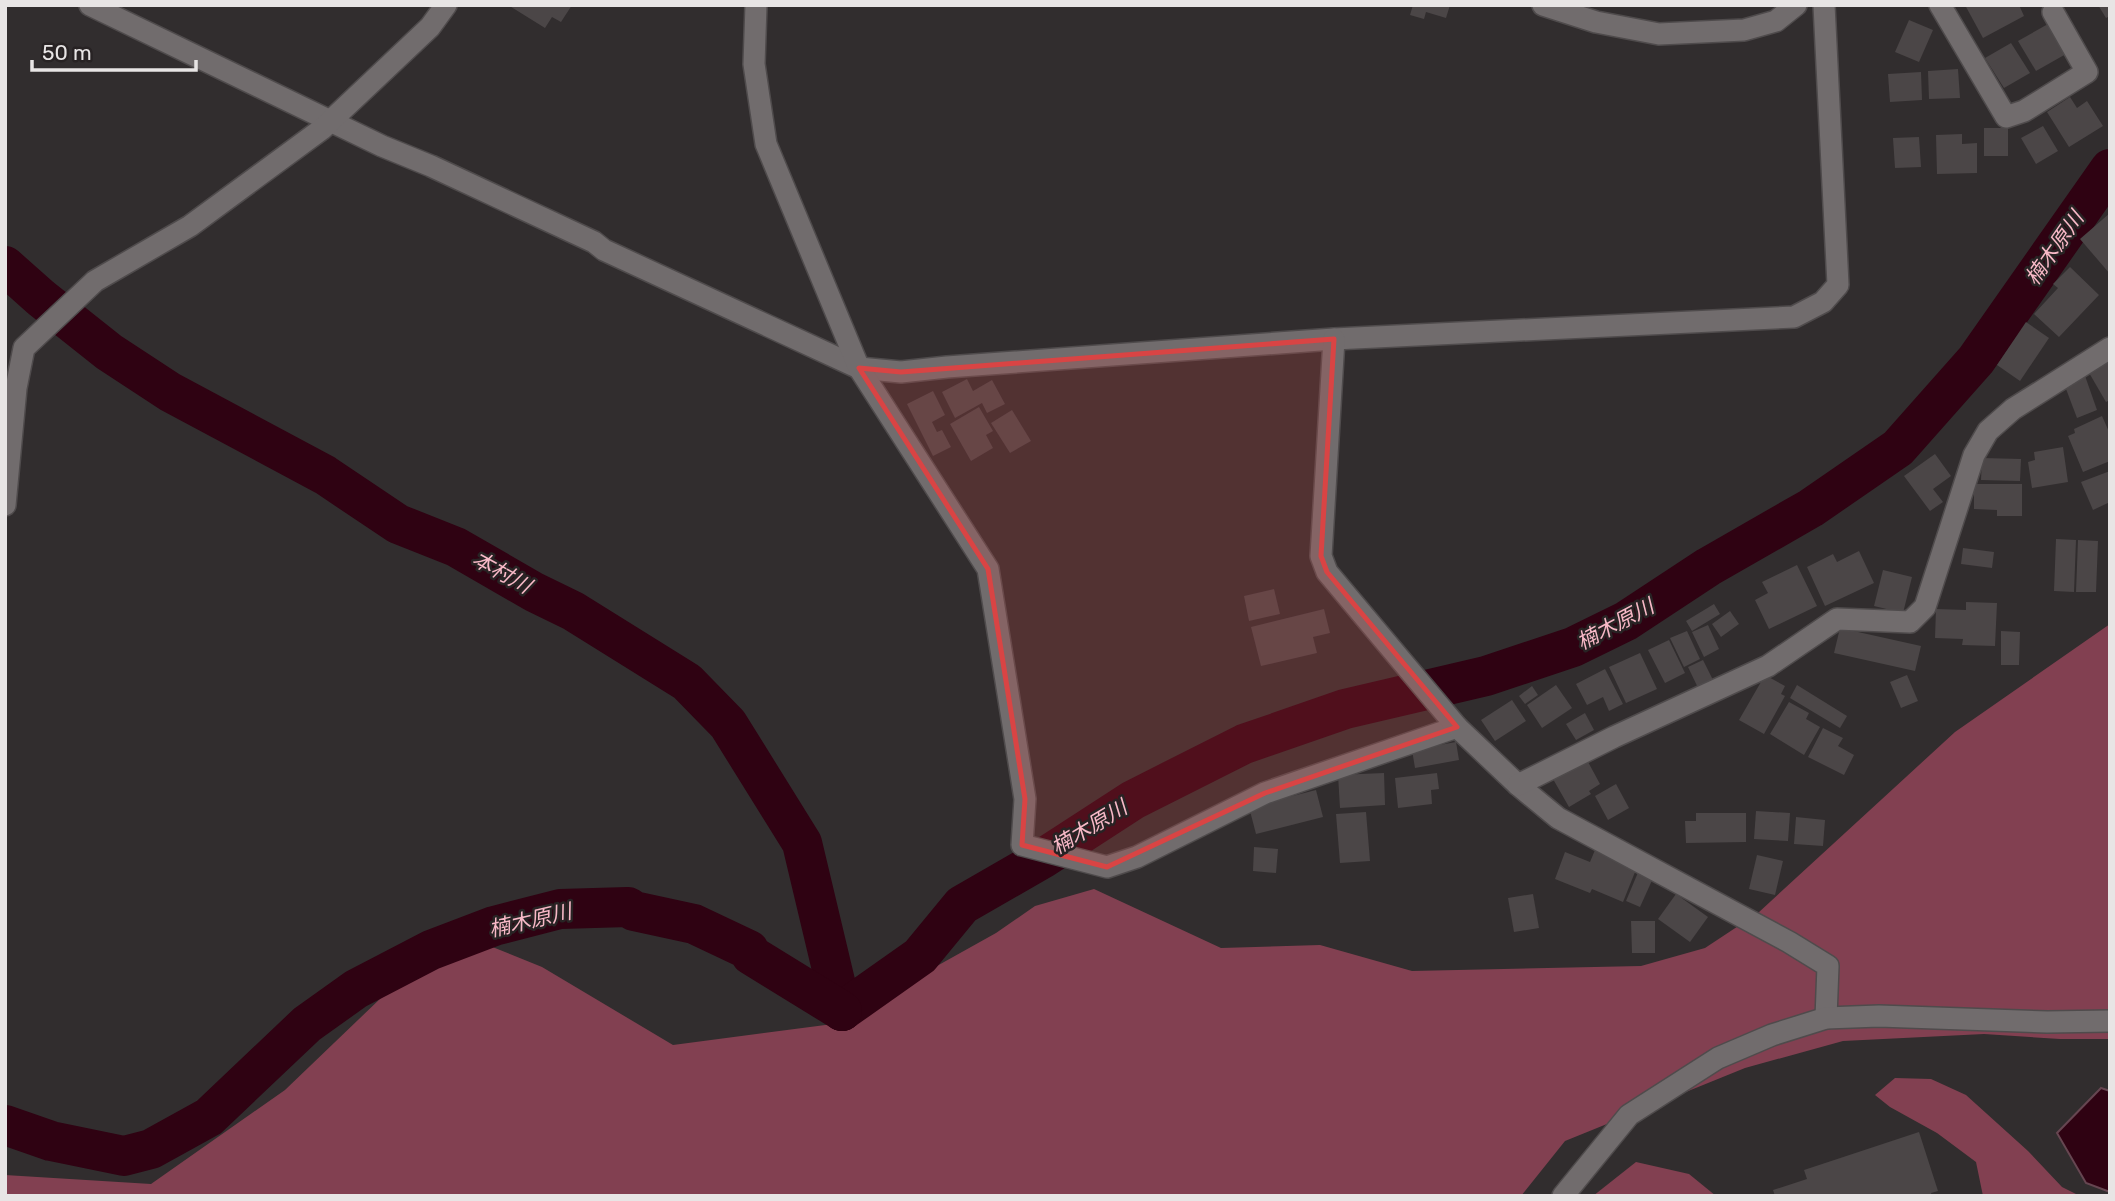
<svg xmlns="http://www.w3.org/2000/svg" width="2115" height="1201" viewBox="0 0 2115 1201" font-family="Rubik,'Noto Sans JP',sans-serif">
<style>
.forest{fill:#824051}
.water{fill:#2f0212;stroke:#664651;stroke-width:2}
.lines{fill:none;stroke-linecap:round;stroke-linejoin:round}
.river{stroke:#2f0212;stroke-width:40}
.building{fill:#4b4647}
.minor-casing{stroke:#4f4b4c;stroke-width:24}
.minor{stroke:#716c6d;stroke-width:21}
.marked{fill:#d94444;fill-opacity:0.2;stroke:#d94444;stroke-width:5;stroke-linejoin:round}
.labels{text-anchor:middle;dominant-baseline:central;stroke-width:5;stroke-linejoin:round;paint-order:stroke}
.water-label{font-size:21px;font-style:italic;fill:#f8b9c7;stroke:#282324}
</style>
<rect width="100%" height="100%" fill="#312d2e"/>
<g class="forest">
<polygon points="2110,624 2110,1039 2060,1039 1984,1034 1843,1041 1745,1068 1565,1141 1521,1196 5,1196 5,1175 151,1184 285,1090 383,996 485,944 542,967 673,1045 833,1024 996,933 1035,906 1094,889 1221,948 1320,945 1412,971 1641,966 1705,948 1758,913 1955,732"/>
<polygon points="1895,1078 1931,1079 1966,1095 2028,1151 2062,1187 2080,1196 1983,1196 1976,1162 1937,1133 1890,1107 1875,1095"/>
<polygon points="1636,1162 1689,1174 1716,1196 1593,1196"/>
</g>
<polygon class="water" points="2101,1088 2110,1091 2110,1192 2086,1183 2057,1133"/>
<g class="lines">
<g class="river">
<polyline points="5,266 41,298 109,352 170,392 325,475 398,524 456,547 534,592 573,611 687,682 728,724 802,843 842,1011"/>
<polyline points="842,1011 920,956 962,905 1042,859 1133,800 1244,744 1345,709 1486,676 1573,647 1626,621 1708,567 1811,508 1898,448 1976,360 2110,169"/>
<polyline points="5,1125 51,1141 124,1156 151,1149 209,1117 307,1024 356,989 431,950 494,926 560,909 628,907 634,911 694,924 749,950 751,955 842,1011"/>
</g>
</g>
<g class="building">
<polygon points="508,5 572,5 561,22 552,17 545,28"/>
<polygon points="1413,5 1450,5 1446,18 1426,12 1424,19 1410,15"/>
<polygon points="1965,5 2019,5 2024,16 1983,38"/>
<polygon points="2098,5 2110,5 2110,16 2106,18"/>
<polygon points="1909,20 1933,30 1919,62 1895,52"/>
<polygon points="2048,24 2066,54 2036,71 2018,41"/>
<polygon points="2011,43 2030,73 2004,88 1985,58"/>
<polygon points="1958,69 1960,98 1929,99 1928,71"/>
<polygon points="1921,72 1922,100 1890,102 1888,74"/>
<polygon points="2070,97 2077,108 2087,101 2103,126 2069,147 2047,112"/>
<polygon points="2043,126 2058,151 2036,164 2021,138"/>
<rect x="1984" y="128" width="24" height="28"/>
<polygon points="1962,134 1962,144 1977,143 1977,173 1937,174 1936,135"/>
<polygon points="1919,137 1921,167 1895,168 1893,138"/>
<polygon points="2110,213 2110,274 2080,239"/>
<polygon points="2070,267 2099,295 2059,337 2034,314 2058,288 2053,284"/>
<polygon points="2026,322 2049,338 2020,381 1997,365"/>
<polygon points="2110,358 2110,400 2106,402 2088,371"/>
<polygon points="2084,373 2097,410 2077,418 2063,381"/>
<polygon points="967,379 973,391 992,380 1005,404 987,413 982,403 955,418 942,392"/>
<polygon points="933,391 945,415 932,422 937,432 942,430 951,447 933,456 907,404"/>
<polygon points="979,407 993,431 986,435 993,448 971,461 950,424"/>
<polygon points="1012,410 1031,441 1010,453 991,423"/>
<polygon points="2102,416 2110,434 2110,461 2083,472 2068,436 2075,433 2074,429"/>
<polygon points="2063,447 2068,482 2032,488 2028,462 2035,460 2034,452"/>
<polygon points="1935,454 1951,476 1933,489 1943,502 1930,511 1904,476"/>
<polygon points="1982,458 2021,459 2020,481 1981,480"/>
<polygon points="2110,471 2110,502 2093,510 2081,482"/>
<polygon points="1974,484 2022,484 2022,516 1997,516 1997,510 1974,509"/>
<polygon points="2056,539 2076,540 2074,592 2054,591"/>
<polygon points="2078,540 2098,541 2096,592 2076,592"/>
<polygon points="1963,548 1994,552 1992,568 1961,564"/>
<polygon points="1859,551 1874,583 1825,606 1807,567 1833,554 1837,562"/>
<polygon points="1797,565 1817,606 1769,629 1755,600 1768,593 1762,582"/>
<polygon points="1883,570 1912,577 1903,613 1874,606"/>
<polygon points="1274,589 1280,614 1249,621 1244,596"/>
<polygon points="1966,602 1997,603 1995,646 1962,645 1963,639 1935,638 1936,609 1966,610"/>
<polygon points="1714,604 1720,614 1692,631 1686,621"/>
<polygon points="1324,609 1330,633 1313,637 1317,653 1261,666 1251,627"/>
<polygon points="1730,611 1739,624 1721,637 1712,624"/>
<polygon points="1708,625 1719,649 1704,657 1692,632"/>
<polygon points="1840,628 1921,646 1915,671 1834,653"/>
<polygon points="1687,631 1700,659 1684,667 1670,638"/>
<polygon points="2001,631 2020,632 2019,665 2001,665"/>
<polygon points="1669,640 1685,673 1665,683 1648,650"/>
<polygon points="1640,653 1657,689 1626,703 1609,667"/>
<polygon points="1703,660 1715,684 1700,692 1688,667"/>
<polygon points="1605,669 1623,704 1609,711 1603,697 1587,705 1576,684"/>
<polygon points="1765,675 1785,686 1781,694 1785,696 1764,734 1739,720"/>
<polygon points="1907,675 1918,701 1901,708 1890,682"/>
<polygon points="1556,685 1572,708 1542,728 1527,705"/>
<polygon points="1797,685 1847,716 1840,728 1790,698"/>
<polygon points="1532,686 1538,695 1525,704 1519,696"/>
<polygon points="1512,700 1526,721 1495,741 1481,720"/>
<polygon points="1789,702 1809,713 1806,719 1820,727 1804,755 1770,734"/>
<polygon points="1585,713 1594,730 1576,740 1566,724"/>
<polygon points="1823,728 1843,738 1838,746 1854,755 1844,775 1808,757"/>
<polygon points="1456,742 1459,760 1415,768 1412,750"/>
<polygon points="1587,760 1600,784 1589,791 1591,794 1569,807 1553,779"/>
<polygon points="1384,773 1385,805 1340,808 1338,775"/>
<polygon points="1437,773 1439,789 1431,790 1432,804 1398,808 1395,778"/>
<polygon points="1616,784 1629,808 1608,820 1595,796"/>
<polygon points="1316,790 1323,817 1256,834 1249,807"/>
<polygon points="1756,811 1790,813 1788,841 1754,839"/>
<polygon points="1366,812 1370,861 1340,863 1336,814"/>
<polygon points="1696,813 1746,813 1746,842 1686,843 1685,821 1696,821"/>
<polygon points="1796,817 1825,820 1823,846 1794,844"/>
<polygon points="1254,847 1278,849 1276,873 1253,871"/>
<polygon points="1595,850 1637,867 1623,902 1592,889 1590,893 1555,879 1565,852 1590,862"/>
<polygon points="1757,855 1783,861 1775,895 1749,889"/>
<polygon points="1639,870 1654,876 1640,907 1626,901"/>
<polygon points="1533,894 1539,928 1514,932 1508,898"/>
<polygon points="1676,894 1708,917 1690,942 1658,919"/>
<polygon points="1631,921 1655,921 1655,953 1632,953"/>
<polygon points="1919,1132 1938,1191 1931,1193 1932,1196 1775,1196 1773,1190 1807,1179 1804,1170"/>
</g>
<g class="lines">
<g class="minor-casing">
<g id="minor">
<polyline points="90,5 382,146 431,166 594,242 604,250 859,368 901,372 947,367 1334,339 1794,317 1823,302 1838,285 1824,5"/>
<polyline points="756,5 754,64 766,144 859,368 988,569 1025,799 1022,845 1107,867 1137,857 1265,793 1457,727"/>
<polyline points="1543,5 1596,22 1659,34 1744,30 1776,21 1796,5"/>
<polyline points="1940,5 2006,117 2024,111 2087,72 2053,12"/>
<polyline points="1334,339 1321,556 1327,572 1457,727 1518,785 1558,818 1789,942 1828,966 1826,1018"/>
<polyline points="5,505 16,388 24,348 95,281 190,226 322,129 430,27 446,5"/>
<polyline points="1518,785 1614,737 1768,666 1837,619 1910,622 1925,607 1974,455 1988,431 2013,409 2110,348"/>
<polyline points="1563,1196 1629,1115 1718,1058 1772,1035 1826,1018 1879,1016 2047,1022 2110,1021"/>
</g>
</g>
<use href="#minor" class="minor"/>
</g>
<path class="marked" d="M1334 339 1321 556 1327 572 1457 727 1265 793 1107 867 1022 845 1025 799 988 569 859 368 901 372Z"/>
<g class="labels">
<g class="water-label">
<text transform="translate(2054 248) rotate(-55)">楠木原川</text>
<text transform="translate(502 572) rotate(29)">本村川</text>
<text transform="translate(1615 624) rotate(-28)">楠木原川</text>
<text transform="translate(1089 827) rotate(-31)">楠木原川</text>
<text transform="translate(530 920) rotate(-13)">楠木原川</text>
</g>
</g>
<rect width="2115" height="1201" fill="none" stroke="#e8e5e5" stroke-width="14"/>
<path d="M32 60v10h164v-10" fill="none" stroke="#e8e5e5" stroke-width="3.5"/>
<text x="42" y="60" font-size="21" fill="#e8e5e5" stroke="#282324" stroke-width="5" paint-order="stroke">50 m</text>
</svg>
